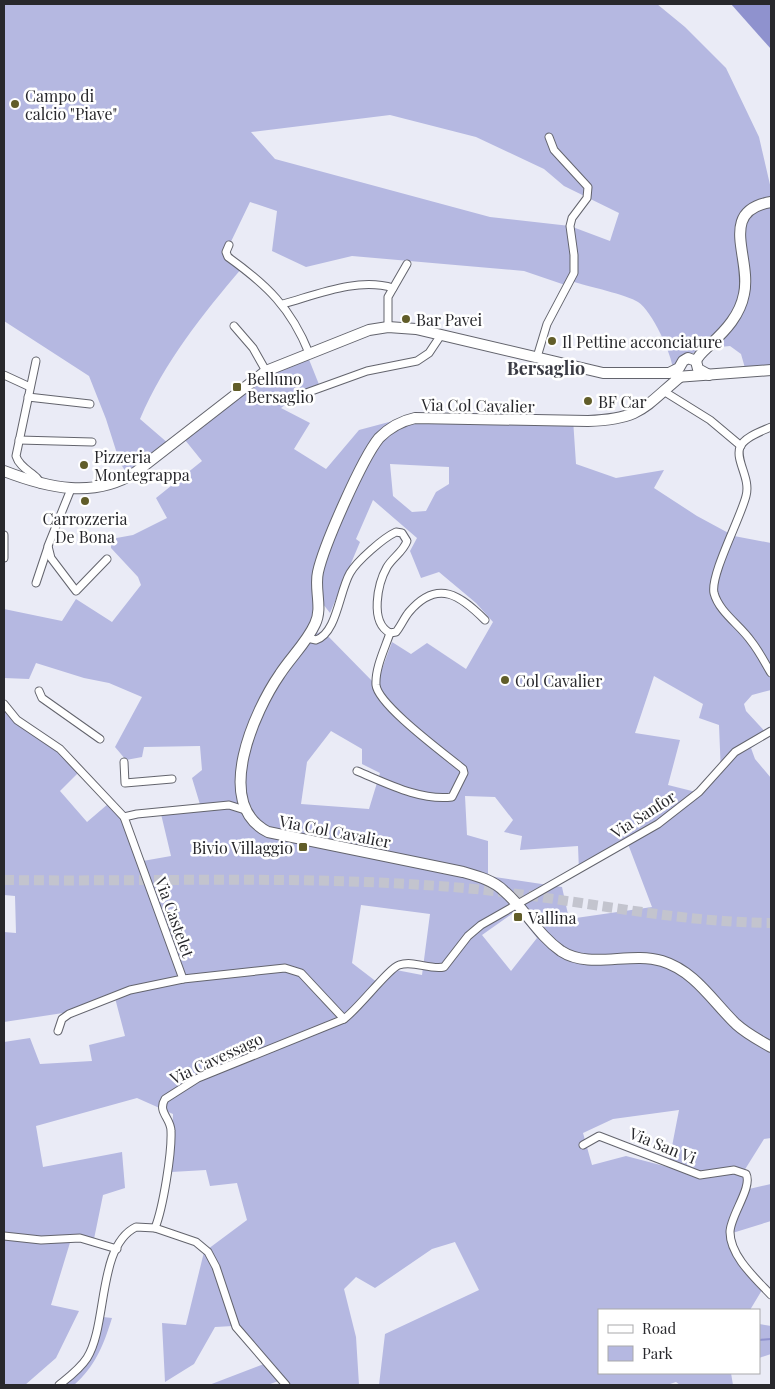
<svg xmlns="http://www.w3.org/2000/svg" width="775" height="1389" viewBox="0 0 775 1389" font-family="'Playfair Display',serif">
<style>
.green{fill:#b5b8e1;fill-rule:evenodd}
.water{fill:#8f92ce}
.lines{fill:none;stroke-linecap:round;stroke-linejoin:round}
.stream{stroke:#8f92ce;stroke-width:2}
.secondary-tunnel{stroke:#c3c4ce;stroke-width:10;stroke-dasharray:10 5;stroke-linecap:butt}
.street-casing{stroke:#63646d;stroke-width:9}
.secondary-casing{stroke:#63646d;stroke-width:12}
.street{stroke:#fff;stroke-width:7}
.secondary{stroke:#fff;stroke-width:10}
.poi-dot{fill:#615d29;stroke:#fff;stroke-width:2}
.labels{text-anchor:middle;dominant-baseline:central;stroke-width:5;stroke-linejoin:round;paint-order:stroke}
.poi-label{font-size:16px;fill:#28282c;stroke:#fff;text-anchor:start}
.street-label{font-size:16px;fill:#28282c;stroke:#fff}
.neighbourhood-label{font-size:18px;font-weight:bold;fill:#3a3b44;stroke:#fff}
</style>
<rect width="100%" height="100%" fill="#eaebf6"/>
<g class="green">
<path d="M4 4H657L685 27 726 68 759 137 771 189V374L747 375 741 354 730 346C701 349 693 348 673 370 672 354 652 311 638 302 628 295 586 286 571 281L568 286 524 271 352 256 306 267 272 251 277 211 250 202 226 252 242 268C202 315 165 361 140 419L169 444 128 475 120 463 106 419 89 376 4 321ZM390 115 476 137 544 169 564 186 619 213 610 241 570 226 490 217 275 159 251 132Z"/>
<path d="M306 352 320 387 295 397 281 408 310 423 294 449 326 469 359 430 404 418 573 419 576 464 616 478 664 470 654 488 697 516 734 536 771 543V690L752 695 744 704 746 711 769 736 751 748 755 759 771 778V1138L764 1139 744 1171 749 1189 771 1184V1221L726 1235 738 1263 762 1290 750 1310H599V1373H731L733 1385H680L676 1382 667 1385H379L385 1334 479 1290 455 1242 432 1249 375 1288 356 1277 344 1289 356 1337 359 1385H283L279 1381 267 1385H209L264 1364 233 1326 215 1327 194 1364 165 1382 162 1323 186 1325 204 1252 247 1220 237 1183 210 1186 206 1170 171 1172 173 1114 137 1098 36 1126 43 1167 122 1152 125 1188 103 1195 94 1239 72 1236 51 1305 79 1311 56 1358 25 1385H4V1042L30 1038 40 1064 92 1061 89 1045 125 1036 115 998 63 1013 4 1022V932L16 933 15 896 4 895V705L63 756 78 773 60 791 87 822 108 804 121 819 137 862 171 856 161 814 202 811 192 778 202 770 200 746 144 747 142 757 126 760 115 747 142 697 109 683 84 678 36 663 29 679 4 678V609L62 621 76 599 112 622 141 585 138 577 111 548V539L133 535 167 518 156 498 202 461 181 435 247 382ZM390 464 449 467V484L436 492 426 511 412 512 393 496ZM373 500 417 538 410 551 421 578 439 572 476 603 493 622 466 669 427 643 411 654 392 642 376 685 323 631 303 639 323 604 330 613 360 542 356 539ZM654 676 703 704 699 718 719 725 721 774 700 793 668 785 680 740 635 733ZM331 731 362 749V764L380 773 369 809 301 804 307 762ZM465 796 495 797 513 820 504 832 522 836 520 850 578 846 579 871 628 844 652 907 569 919 562 887 488 876V841L467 835ZM361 905 430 914 422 975 396 970 382 986 352 963ZM516 911 537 938 511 971 482 935ZM679 1110 668 1167 626 1156 592 1165 583 1133 613 1119Z"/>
<path d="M103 1317 112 1318C104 1344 95 1367 74 1385H62L79 1371Z"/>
<polygon points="759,1324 771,1326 771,1354 759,1358"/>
</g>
<polygon class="water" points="731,4 771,4 771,49"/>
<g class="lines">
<polyline class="stream" points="759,1340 771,1339"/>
<path class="secondary-tunnel" d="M4 880C153 882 303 875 452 887 559 895 664 922 771 923"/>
<g class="street-casing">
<g id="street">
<path d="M229 245 226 252 228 257C267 285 291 308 309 353"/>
<path d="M283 304C316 295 358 277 393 288"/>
<polyline points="234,326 253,348 266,371"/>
<polyline points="388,327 388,297 407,264"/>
<polyline points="537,357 547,324 574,273 574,255 570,226 572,218 587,198 588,187 554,150 549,137"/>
<path d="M36 361 16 456C20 470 39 474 40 484"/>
<polyline points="4,375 30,387"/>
<polyline points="665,392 710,420 741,446"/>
<polyline points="28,397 90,404"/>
<polyline points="295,397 367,371 417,361 429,353 441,335"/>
<path d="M771 427C762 431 744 437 740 447 735 461 751 478 746 496 741 517 710 575 714 593 719 612 740 625 751 641 759 651 765 663 771 673"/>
<polyline points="19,440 92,442"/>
<polyline points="71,489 48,546 51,558 76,591 107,559"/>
<polyline points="4,535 4,558"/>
<polyline points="36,583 48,547"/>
<path d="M307 638 316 640C337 633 339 592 350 573 357 561 383 538 396 532L402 533 407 541C403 552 393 557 387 567 378 583 369 622 390 633L396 632C401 626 404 618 409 612 438 578 461 596 485 620"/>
<polyline points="39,691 42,698 100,739"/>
<polyline points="4,704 17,720 60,749 124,817 183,979"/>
<polyline points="124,762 125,783 172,779"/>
<path d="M357 771C386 783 420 801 452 797L464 773 463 769C445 754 378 705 376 685 375 668 385 648 390 633"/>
<polyline points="124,817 137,814 229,805 245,810"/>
<polyline points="58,1031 62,1019 69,1014 130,990 183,979 285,968 301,973 344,1019"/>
<path d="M583 1145 599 1136 700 1175 734 1170 746 1174C753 1187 730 1216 730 1232 730 1256 756 1279 771 1295"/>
<polyline points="4,1236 41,1240 80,1238 117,1249"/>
<path d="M59 1385C69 1377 80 1369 87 1358 108 1325 97 1246 136 1227L155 1228"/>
<path d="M286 1385 236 1327 216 1267 208 1252 196 1242 155 1228C163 1208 172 1153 171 1131 171 1118 157 1112 165 1099L198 1078 344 1019C359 1008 389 968 399 965 414 960 429 970 444 967L468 936 481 925 658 824 699 792 735 752 771 731"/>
</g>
</g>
<g class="secondary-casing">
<g id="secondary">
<path d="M696 361C699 354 705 350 711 344 726 330 740 315 744 294 752 258 717 211 771 202"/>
<polyline points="676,377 771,370"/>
<path d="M680 377C643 408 641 419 588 421L415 418C401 421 389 428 379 438 362 459 324 545 318 572 314 589 323 608 315 624 307 642 291 657 280 674 255 710 212 804 268 832L463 872C477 876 493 880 504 891 525 909 538 935 561 951 590 970 630 951 662 961 695 971 713 1002 736 1024 747 1034 759 1040 771 1047"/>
<path d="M4 471C48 488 94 499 136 472L266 371 369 330 388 327 416 329 603 373H669L679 368 683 361 688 358 696 361 698 369 709 375"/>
</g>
</g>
<use href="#street" class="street"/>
<use href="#secondary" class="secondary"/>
</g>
<g class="poi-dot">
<circle cx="15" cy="104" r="5"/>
<circle cx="406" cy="319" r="5"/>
<circle cx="552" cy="341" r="5"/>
<rect x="232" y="382" width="10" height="10" rx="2.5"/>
<circle cx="588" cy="401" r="5"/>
<circle cx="84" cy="465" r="5"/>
<circle cx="85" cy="501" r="5"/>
<circle cx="505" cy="680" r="5"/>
<rect x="298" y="842" width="10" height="10" rx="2.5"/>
<rect x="513" y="912" width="10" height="10" rx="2.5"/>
</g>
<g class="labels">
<g class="poi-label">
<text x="25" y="95">Campo di<tspan x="25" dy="18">calcio "Piave"</tspan></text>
<text x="416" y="319">Bar Pavei</text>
<text x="562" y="341">Il Pettine acconciature</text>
<text x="247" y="378">Belluno<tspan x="247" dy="18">Bersaglio</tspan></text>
<text x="598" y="401">BF Car</text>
<text x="94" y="456">Pizzeria<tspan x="94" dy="18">Montegrappa</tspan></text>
<text x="85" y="518" text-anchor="middle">Carrozzeria<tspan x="85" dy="18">De Bona</tspan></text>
<text x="515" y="680">Col Cavalier</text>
<text x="293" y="847" text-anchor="end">Bivio Villaggio</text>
<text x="528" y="917">Vallina</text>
</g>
<g class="street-label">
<text transform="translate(478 405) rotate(1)">Via Col Cavalier</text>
<text transform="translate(643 814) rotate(-33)">Via Sanfor</text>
<text transform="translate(335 831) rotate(11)">Via Col Cavalier</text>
<text transform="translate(175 917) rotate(70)">Via Castelet</text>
<text transform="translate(216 1058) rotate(-25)">Via Cavessago</text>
<text transform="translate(663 1145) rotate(22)">Via San Vi</text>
</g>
<g class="neighbourhood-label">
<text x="546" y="368">Bersaglio</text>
</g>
</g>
<rect width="775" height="1389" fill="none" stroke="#28282c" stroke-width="10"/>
<rect x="598" y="1309" width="162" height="65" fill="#ffffff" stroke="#a9a9ab"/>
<rect x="608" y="1325" width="25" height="8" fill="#ffffff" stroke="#a9a9ab"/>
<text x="642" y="1334" font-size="15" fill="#28282c">Road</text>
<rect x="608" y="1346" width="25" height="15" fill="#b5b8e1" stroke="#a9a9ab"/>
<text x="642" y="1359" font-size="15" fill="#28282c">Park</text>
</svg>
